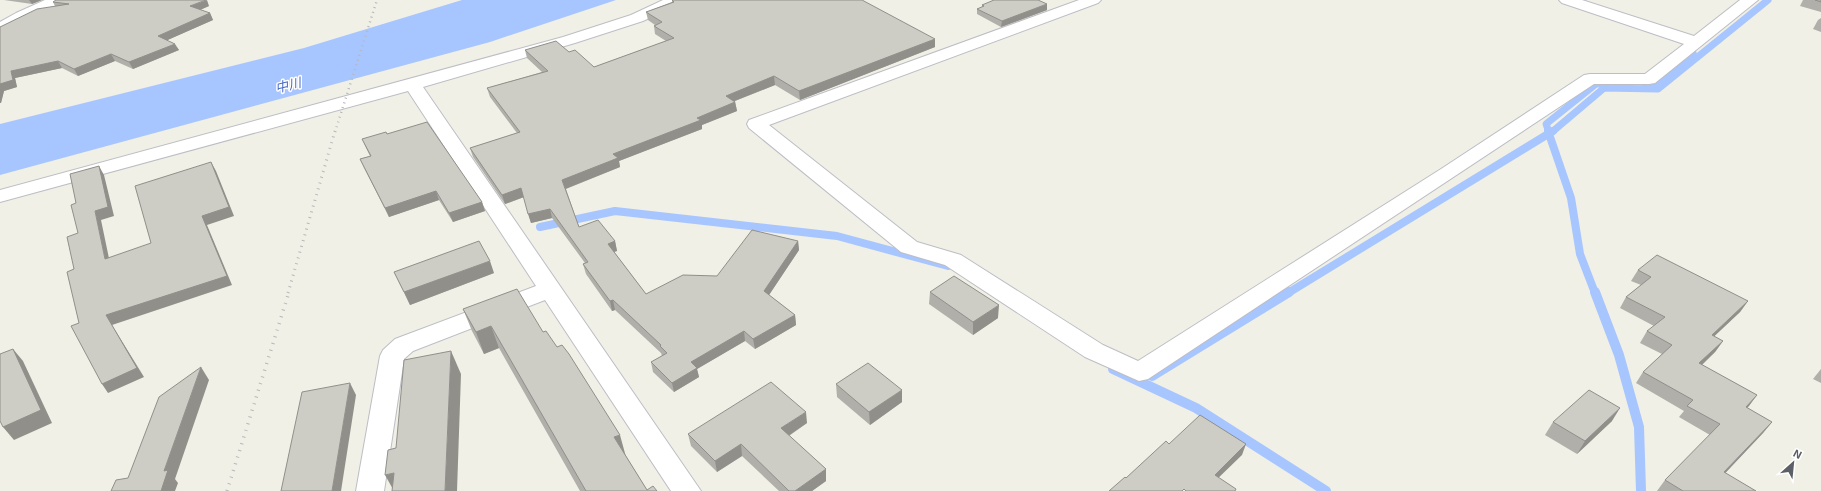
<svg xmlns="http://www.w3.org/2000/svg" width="1821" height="491" viewBox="0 0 1821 491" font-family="'Exo 2','Noto Sans JP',sans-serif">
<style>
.water{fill:#a7c5ff}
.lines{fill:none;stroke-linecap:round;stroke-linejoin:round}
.stream-far2{stroke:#a7c5ff;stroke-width:7}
.stream-far1{stroke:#a7c5ff;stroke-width:8}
.stream{stroke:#a7c5ff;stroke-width:10}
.minor-casing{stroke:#bdbec5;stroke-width:2}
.minor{fill:#fff;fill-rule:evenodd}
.rail-far2{stroke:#b8b8ba;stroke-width:2.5;stroke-dasharray:1 4;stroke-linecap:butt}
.rail-far1{stroke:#b8b8ba;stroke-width:3;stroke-dasharray:1 5;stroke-linecap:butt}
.rail{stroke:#b8b8ba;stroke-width:3.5;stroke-dasharray:1 6;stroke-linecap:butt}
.wall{fill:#b0afa9}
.shaded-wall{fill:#908f8a}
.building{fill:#cdccc5;stroke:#908f8a}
.labels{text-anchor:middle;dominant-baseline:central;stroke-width:3;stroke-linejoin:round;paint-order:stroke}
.far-water-label{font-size:13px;font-style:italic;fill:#4668c6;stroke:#fff}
</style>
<rect width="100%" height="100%" fill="#f0f0e6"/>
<polygon class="water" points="462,0 616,0 490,42 0,175 0,124 304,48"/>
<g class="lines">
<g class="stream-far2">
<polyline points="1645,86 1651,86 1693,53"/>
<polyline points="1549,132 1546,124 1596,84 1606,84"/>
<polyline points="1552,132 1604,88 1658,89 1768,0"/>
</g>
<g class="stream-far1">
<polyline points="1548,131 1571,198 1580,254 1595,293"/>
<polyline points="540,227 615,211 837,236 948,266"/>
<polyline points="1288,293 1553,131"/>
</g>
<g class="stream">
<polyline points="1595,292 1619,355 1639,427 1641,491"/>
<polyline points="1113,369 1196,408 1326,491"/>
<polyline points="1152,376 1289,292"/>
</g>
<g class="minor-casing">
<g id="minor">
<polygon points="45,0 66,0 63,3 0,34 0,22 16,13"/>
<polygon points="663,0 684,0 681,3 643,21 575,43 423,87 701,491 671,491 545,300 413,351 404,359 384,491 356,491 380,356 383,350 395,339 536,286 408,91 0,202 0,190 563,37 631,15"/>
<polygon points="1079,0 1101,0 1098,3 769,125 917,242 961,255 1103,345 1138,361 1441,169 1584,75 1590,74 1645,74 1684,44 1562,3 1559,0 1582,0 1694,36 1740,0 1758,0 1655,83 1649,84 1594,84 1148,379 1139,381 1085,357 945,265 901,252 749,128 747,124 749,120"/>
</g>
</g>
<use href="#minor" class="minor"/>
<polyline class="rail-far2" points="335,132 377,0"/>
<polyline class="rail-far1" points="288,293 335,131"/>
<polyline class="rail" points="227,491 289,292"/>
</g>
<g class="wall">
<polygon points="4,0 42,0 32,4"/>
<polygon points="672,0 935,47 800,100 775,85 735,101 737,111 702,125 702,129 619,161 620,167 566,189 579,227 615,241 617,251 614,252 646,294 717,276 798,241 799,250 769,295 795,315 796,325 755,349 745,341 697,369 699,377 674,392 653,372 651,362 662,356 661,353 615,310 612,311 586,274 583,264 585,263 552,218 531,223 524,197 505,204 473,157 470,148 517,133 490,97 487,88 542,72 527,58 525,50 569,52 594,67 666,41 655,34 654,26 655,25 648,20 646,12 672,2"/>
<polygon points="1803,0 1821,0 1821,12 1800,6"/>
<polygon points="53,2 209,6 200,10 210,13 213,20 167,40 179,50 133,69 115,61 78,76 62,68 15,78 17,87 4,91 1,103 0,103 0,27 55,6"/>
<polygon points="982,5 1047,10 1001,27 977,14 977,9 982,7"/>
<polygon points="1821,18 1821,32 1813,29 1818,20"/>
<polygon points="387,134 482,202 485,211 453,222 439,200 389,217 364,168 360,159 370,156 366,148 362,139"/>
<polygon points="1638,270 1748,301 1740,312 1714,336 1723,341 1715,352 1702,365 1757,395 1747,408 1772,422 1763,433 1725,473 1756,491 1657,491 1665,480 1710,435 1679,417 1684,411 1636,383 1643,372 1662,354 1640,343 1647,331 1654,326 1620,308 1626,297 1641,285 1631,281"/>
<polygon points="394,272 494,273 410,305"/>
<polygon points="930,292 998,318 973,335 929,304"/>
<polygon points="463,309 543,332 626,456 647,490 657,491 580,491 499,348 484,354 472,331"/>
<polygon points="1821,369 1821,383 1813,379"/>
<polygon points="836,384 902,402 870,425 837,397"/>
<polygon points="1612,421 1577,454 1545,435 1553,422"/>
<polygon points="807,423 789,436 826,469 826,481 812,491 779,491 742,456 717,472 691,446 688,434"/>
</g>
<g class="shaded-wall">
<polygon points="29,0 42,0 32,4"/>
<polygon points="207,0 209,6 193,13 190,6"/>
<polygon points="1047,4 1047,10 1001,27 1002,21"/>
<polygon points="210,13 213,20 161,43 158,36"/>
<polygon points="935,39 935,47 800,100 799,91"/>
<polygon points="175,44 179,50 133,69 129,62"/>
<polygon points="111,54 115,61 78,76 74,69"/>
<polygon points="58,61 62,68 15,78 17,87 4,91 1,103 0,103 0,84 11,71"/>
<polygon points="774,76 775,85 727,104 726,96"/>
<polygon points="735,102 737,111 702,125 702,129 619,161 620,167 565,189 562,180 613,154"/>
<polygon points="211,162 216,171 234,216 207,225 232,285 112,325 144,377 108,393 102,384 106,315 202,216"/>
<polygon points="99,166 104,175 114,216 101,220 111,268 105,259 95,211"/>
<polygon points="521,188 524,197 505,204 502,195"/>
<polygon points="436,191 439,200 389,217 385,208"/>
<polygon points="482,202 485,211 453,222 449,213"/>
<polygon points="550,209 552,218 531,223 528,214"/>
<polygon points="615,241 617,251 610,253 608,244"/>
<polygon points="798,241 799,250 765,301 764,291"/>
<polygon points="490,261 494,273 410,305 404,292"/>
<polygon points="613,300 615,310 612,311 610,301"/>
<polygon points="1748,301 1740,312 1704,346 1712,335"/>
<polygon points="999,305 998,318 973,335 973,322"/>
<polygon points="795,315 796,325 755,349 753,339"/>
<polygon points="491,326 499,348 484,354 476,332"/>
<polygon points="744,331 745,341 697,369 699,377 674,392 672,383 691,362"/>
<polygon points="1723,341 1715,352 1691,375 1699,363"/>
<polygon points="13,349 23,361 52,423 14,440 3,427"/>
<polygon points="451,351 461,374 457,491 445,491"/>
<polygon points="201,367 209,380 175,479 178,483 175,491 161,491 164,471"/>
<polygon points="350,383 356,395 341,491 332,491"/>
<polygon points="902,390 902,402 870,425 869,412"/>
<polygon points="1757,395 1749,406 1737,418 1746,407"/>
<polygon points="1620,408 1612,421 1577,454 1585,441"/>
<polygon points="806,412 807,423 782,440 781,428"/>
<polygon points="1772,422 1763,433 1715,484 1724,472"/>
<polygon points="620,435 626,457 614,437"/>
<polygon points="741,444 742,456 717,472 715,461"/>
<polygon points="1246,444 1242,455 1211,485 1215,475"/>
<polygon points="826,469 826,481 812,491 795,491"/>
<polygon points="394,473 394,491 385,475"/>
</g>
<g class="building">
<polygon points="56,0 206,0 190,6 210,13 158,36 175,44 129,62 111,54 74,69 58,61 11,71 13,80 0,84 0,27 37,9 69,4 53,2"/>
<polygon points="672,0 862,0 935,39 799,91 774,76 726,96 735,102 697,118 701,120 613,154 618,158 562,180 579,227 598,220 615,241 608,244 646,294 683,275 717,276 752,230 798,241 764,291 795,315 753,339 744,331 691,362 697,368 672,383 651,362 667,353 660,346 661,345 613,300 610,301 583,264 588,262 550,209 528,214 521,188 502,195 470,148 520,132 487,88 548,71 525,50 556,41 569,52 575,50 594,67 674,38 654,26 662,22 646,12 674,2"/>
<polygon points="994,0 1038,0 1047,4 1002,21 977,9 984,6 982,5"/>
<polygon points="1815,0 1821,0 1821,2"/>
<polygon points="427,122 482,202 449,213 436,191 385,208 360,159 371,156 362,139 386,132 387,134"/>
<polygon points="211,162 229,207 202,216 227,276 106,315 137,368 102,384 71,326 79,323 67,272 74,269 67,237 78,233 71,205 76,203 70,174 99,166 108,207 95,211 105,259 151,243 135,186"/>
<polygon points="479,241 490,261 404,292 394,272"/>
<polygon points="1657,255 1748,301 1712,335 1723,341 1699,363 1757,395 1746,407 1772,422 1724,472 1756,491 1683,491 1665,480 1720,424 1687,406 1693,400 1643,372 1672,345 1647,331 1665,317 1626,297 1651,277 1638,270"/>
<polygon points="954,276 999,305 973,322 930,292"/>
<polygon points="517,289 543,332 546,331 557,347 562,345 569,354 620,435 614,437 647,490 653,486 657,491 586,491 491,326 476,332 463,309"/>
<polygon points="13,349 41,410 3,427 0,421 0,354"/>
<polygon points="451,351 445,491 392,491 394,473 385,475 388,450 396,448 404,360"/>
<polygon points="868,363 902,390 869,412 836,384"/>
<polygon points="201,367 164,471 168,470 161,491 111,491 116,480 128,478 159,397"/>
<polygon points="771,382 806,412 781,428 826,469 795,491 789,491 741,444 715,461 688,434"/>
<polygon points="350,383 332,491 281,491 302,392"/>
<polygon points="1589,390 1620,408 1585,441 1553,422"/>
<polygon points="1200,415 1246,444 1215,475 1236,489 1235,491 1186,491 1184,489 1182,491 1109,491 1125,477 1126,478 1166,441 1169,444"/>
</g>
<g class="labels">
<g class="far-water-label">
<text transform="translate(288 85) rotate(-14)">中川</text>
</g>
</g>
<g transform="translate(1793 463) rotate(27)" stroke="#ffffff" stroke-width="3" paint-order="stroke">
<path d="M0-3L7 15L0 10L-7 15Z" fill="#5d5f67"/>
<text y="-6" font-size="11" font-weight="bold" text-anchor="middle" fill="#5d5f67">N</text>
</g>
</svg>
